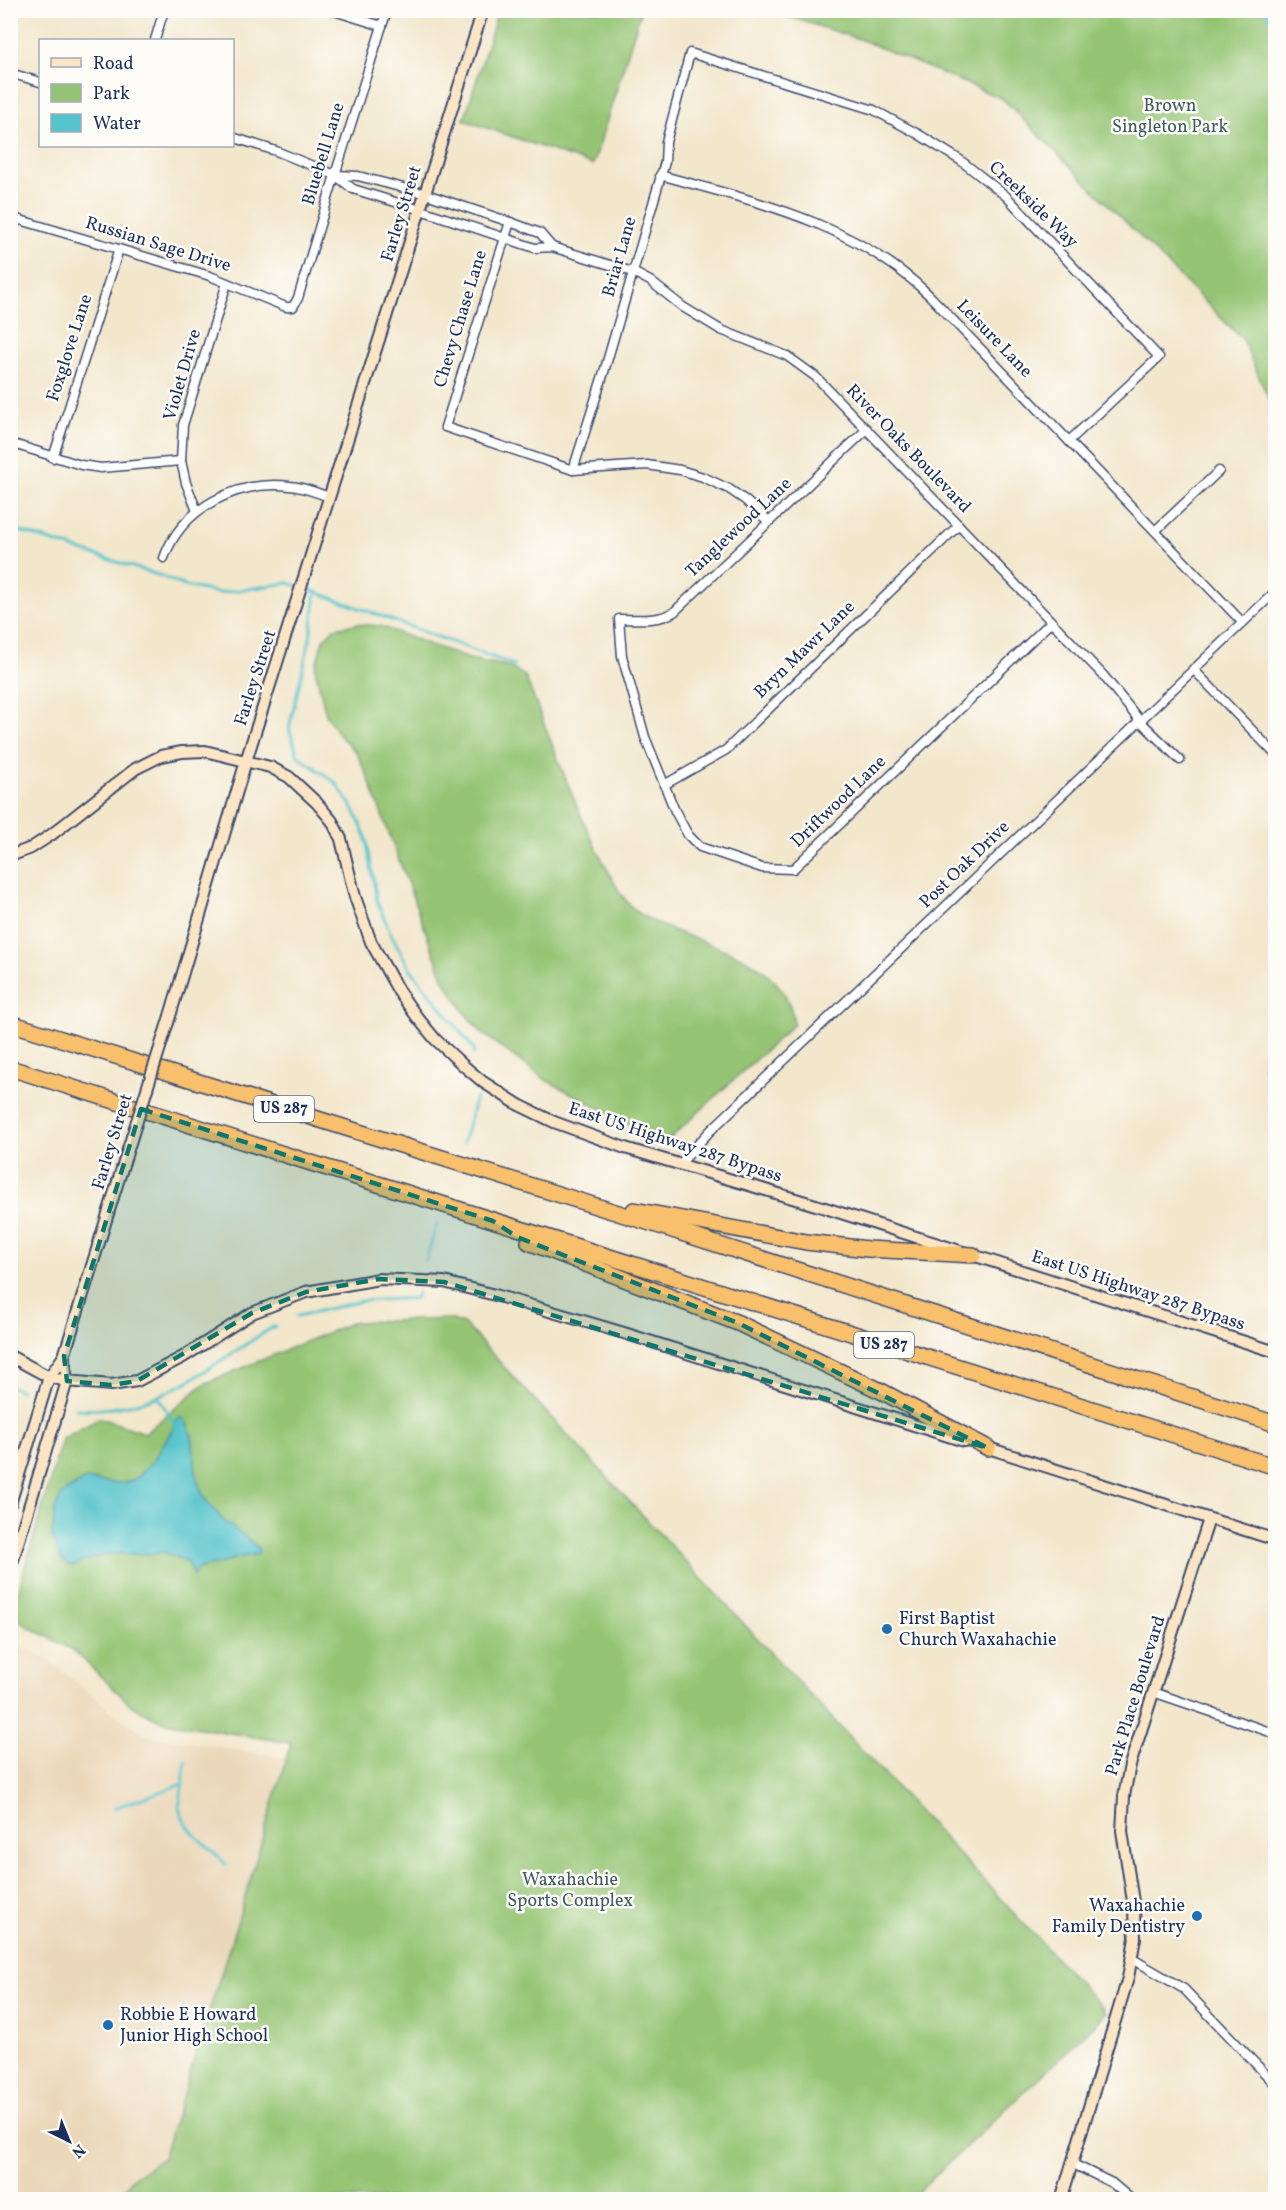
<svg xmlns="http://www.w3.org/2000/svg" width="1286" height="2210" viewBox="0 0 1286 2210" font-family="Vollkorn,serif">
<style>
.built{fill:#ebd8ba}
.green{fill:#94c473;stroke:#587a68;stroke-width:1.5}
.water{fill:#55c3cb;stroke:#387994;stroke-width:1.5}
.lines{fill:none;stroke-linecap:round;stroke-linejoin:round}
.stream{stroke:#55c3cb;stroke-width:3}
.river{stroke:#55c3cb;stroke-width:18}
.street-casing{stroke:#3b4a6e;stroke-width:11}
.secondary-casing{stroke:#3b4a6e;stroke-width:14}
.highway-casing{stroke:#3b4a6e;stroke-width:18}
.street{stroke:#fff;stroke-width:8}
.secondary{stroke:#fce5c4;stroke-width:10}
.highway{stroke:#f8bf6c;stroke-width:15}
.secondary-bridge-casing{stroke:#3b4a6e;stroke-width:14;stroke-linecap:butt}
.secondary-bridge{stroke:#fce5c4;stroke-width:10}
.marked{fill:#0f766e;fill-opacity:0.2;stroke:#0f766e;stroke-width:4.5;stroke-dasharray:12 8;stroke-linejoin:round}
.poi-dot{fill:#1f6fb2;stroke:#fdfcf7;stroke-width:2}
.labels{text-anchor:middle;dominant-baseline:central;stroke-width:5;stroke-linejoin:round;paint-order:stroke}
.shield{fill:#fdfcf7;stroke:#5f6c8c;stroke-width:1.5}
.shield-label{font-size:16px;font-weight:bold;fill:#1b2f5e}
.park-label{font-size:18px;fill:#3f5c64;stroke:#fdfcf7}
.street-label{font-size:18px;fill:#1b2f5e;stroke:#fdfcf7}
.poi-label{font-size:18px;fill:#1b2f5e;stroke:#fdfcf7;text-anchor:start}
</style>
<rect width="100%" height="100%" fill="#fdfcf7"/>
<filter id="ink" filterUnits="userSpaceOnUse"><feTurbulence type="fractalNoise" baseFrequency=".0167" numOctaves="2"/><feDisplacementMap in="SourceGraphic" scale="12" xChannelSelector="R" yChannelSelector="G"/><feConvolveMatrix kernelMatrix="1 2 1 2 8 2 1 2 1" color-interpolation-filters="sRGB"/></filter>
<filter id="wash" filterUnits="userSpaceOnUse"><feTurbulence type="fractalNoise" baseFrequency=".008" numOctaves="4" result="noise"/><feDisplacementMap in="SourceGraphic" scale="24" xChannelSelector="R" yChannelSelector="G"/><feGaussianBlur stdDeviation="1.35" result="paint"/><feColorMatrix in="noise" values="0 0 0 0 0 0 0 0 0 0 0 0 0 0 0 0 0 1.4 0 .05"/><feComposite in="paint" operator="in"/></filter>
<g filter="url(#wash)">
<rect width="100%" height="100%" fill="#f2e6cb"/>
<polygon class="built" points="10,1643 38,1654 60,1669 112,1712 146,1735 286,1758 238,1920 163,2159 139,2172 122,2191 118,2199 11,2199"/>
<g class="green">
<polygon points="498,11 641,11 593,165 464,120"/>
<polygon points="771,11 1275,11 1275,414 1243,340 1003,99 862,40"/>
<path d="M357 624 380 626 469 659 508 666 525 676C551 739 573 805 605 865 614 882 623 902 639 913 690 948 786 948 794 1024L665 1143 546 1080 483 1034 467 1016 444 980 367 775 356 752 339 735 326 715 315 668 323 640 334 628Z"/>
<polygon points="450,1319 465,1325 1107,2013 911,2199 118,2199 131,2179 163,2158 238,1920 291,1743 164,1722 132,1706 73,1650 23,1624 13,1609 62,1439 100,1418 145,1433 204,1384 353,1322"/>
</g>
<path class="water" d="M179 1417 185 1419 192 1436 197 1479 205 1499 222 1519 259 1548 258 1554 236 1558 224 1563 197 1569 193 1576 187 1561 163 1552 153 1554H110L92 1558 74 1566 68 1565 60 1557 52 1537 55 1509 62 1494 85 1479C99 1480 113 1485 127 1482 148 1477 169 1435 179 1417Z"/>
<g class="lines">
<g class="stream">
<polyline points="10,528 161,576 185,586 219,593 288,583 298,586"/>
<polyline points="305,588 514,665"/>
<polyline points="316,592 310,639 289,728 298,756 335,782 354,810 366,837 377,901 392,936 409,967 474,1049 474,1054"/>
<polyline points="463,1143 476,1098"/>
<polyline points="426,1260 437,1224"/>
<polyline points="297,1316 362,1301 416,1298 417,1293"/>
<polyline points="10,1386 21,1391"/>
<polyline points="158,1397 176,1426"/>
<path d="M76 1409C160 1415 207 1366 275 1326"/>
<path d="M186 1761 179 1808C185 1831 210 1848 226 1864"/>
<polyline points="114,1808 182,1784"/>
</g>
<polyline class="river" points="1273,10 1276,14"/>
</g>
</g>
<g filter="url(#ink)">
<g class="lines">
<g class="street-casing">
<g id="street">
<polyline points="331,10 382,26"/>
<polyline points="155,40 164,10"/>
<polyline points="10,73 40,82"/>
<polyline points="232,137 276,151 335,175 358,176 426,194 510,222 540,233 552,247"/>
<polyline points="335,175 353,189 421,210 535,248 552,247 633,272 650,281 683,307 721,330 787,356 816,377 1103,675 1140,721 1180,760"/>
<path d="M660 175C757 202 855 223 929 295L1242 622"/>
<polyline points="10,217 210,276 286,307 293,307 298,298 335,175 387,10"/>
<polyline points="510,222 445,427 573,470 647,465 680,470 703,477 729,489 745,500 769,522"/>
<path d="M867 429 674 612C657 622 638 619 619 619L622 656 645 737 675 811 688 835 700 847 762 868 793 869 1051 622"/>
<polyline points="10,443 81,465 101,468 181,461"/>
<polyline points="53,458 119,249"/>
<polyline points="573,470 604,372 665,162 666,142 690,53 874,110 918,134 960,160 1006,196 1159,357 1069,441"/>
<polyline points="197,511 186,483 181,461 183,425 227,283"/>
<polyline points="1155,531 1219,471"/>
<path d="M164 558C182 507 238 480 290 486 304 487 317 493 330 497"/>
<polyline points="1193,669 1276,755"/>
<polyline points="664,785 726,750 959,525"/>
<polyline points="1276,1071 1276,1097"/>
<polyline points="680,1164 709,1132 1276,591"/>
<polyline points="1153,1692 1276,1734"/>
<polyline points="1131,1958 1184,1989 1276,2085"/>
<polyline points="1071,2163 1112,2183 1132,2200"/>
</g>
</g>
<g class="secondary-casing">
<g id="secondary">
<polyline points="10,856 31,848 51,835 135,769 161,756 182,752 205,751 270,767 289,777 317,803 332,821 341,839 355,897 371,942 399,992 417,1017 435,1039 464,1066 483,1082 519,1105 554,1122 625,1148 819,1206 1276,1352"/>
<polyline points="170,1016 246,761 483,10"/>
<polyline points="10,1356 49,1377 67,1381 111,1385 137,1381 183,1357 252,1313 306,1292 379,1279 444,1282 495,1295 624,1333 964,1441"/>
<polyline points="982,1446 1276,1540"/>
<polyline points="10,1504 49,1377 64,1356 124,1162"/>
<polyline points="10,1570 67,1381 64,1356"/>
<polyline points="1061,2200 1128,1978 1135,1938 1134,1908 1122,1831 1124,1796 1130,1765 1209,1519"/>
</g>
</g>
<g class="highway-casing">
<g id="highway">
<polyline points="10,1023 660,1226 1276,1424"/>
<polyline points="10,1068 1276,1467"/>
<polyline points="634,1210 806,1242 868,1249 973,1255"/>
<polyline points="529,1242 738,1323 883,1392 988,1448"/>
</g>
</g>
<use href="#street" class="street"/>
<use href="#secondary" class="secondary"/>
<use href="#highway" class="highway"/>
<g class="secondary-bridge-casing">
<polyline id="secondary-bridge" points="124,1162 170,1016"/>
</g>
<use href="#secondary-bridge" class="secondary-bridge"/>
</g>
</g>
<path class="marked" d="M141 1109 493 1221 517 1237 738 1323 988 1448 444 1282 379 1279 306 1292 252 1313 137 1381 111 1385 67 1381 64 1356Z"/>
<g class="poi-dot">
<circle cx="887" cy="1629" r="6"/>
<circle cx="1197" cy="1916" r="6"/>
<circle cx="108" cy="2025" r="6"/>
</g>
<g class="labels">
<g class="shield">
<rect x="254" y="1096" width="60" height="26" rx="4.5"/>
<rect x="854" y="1332" width="60" height="26" rx="4.5"/>
</g>
<g class="shield-label">
<text x="284" y="1109">US 287</text>
<text x="884" y="1345">US 287</text>
</g>
<g class="park-label">
<text x="1170" y="106">Brown<tspan x="1170" dy="21">Singleton Park</tspan></text>
<text x="570" y="1880">Waxahachie<tspan x="570" dy="21">Sports Complex</tspan></text>
</g>
<g class="street-label">
<text transform="translate(324 154) rotate(-73)">Bluebell Lane</text>
<text transform="translate(1033 205) rotate(44)">Creekside Way</text>
<text transform="translate(402 214) rotate(-73)">Farley Street</text>
<text transform="translate(158 245) rotate(17)">Russian Sage Drive</text>
<text transform="translate(620 257) rotate(-74)">Briar Lane</text>
<text transform="translate(461 319) rotate(-73)">Chevy Chase Lane</text>
<text transform="translate(994 339) rotate(46)">Leisure Lane</text>
<text transform="translate(70 348) rotate(-72)">Foxglove Lane</text>
<text transform="translate(183 375) rotate(-74)">Violet Drive</text>
<text transform="translate(908 449) rotate(46)">River Oaks Boulevard</text>
<text transform="translate(739 528) rotate(-43)">Tanglewood Lane</text>
<text transform="translate(805 650) rotate(-44)">Bryn Mawr Lane</text>
<text transform="translate(256 678) rotate(-72)">Farley Street</text>
<text transform="translate(839 802) rotate(-44)">Driftwood Lane</text>
<text transform="translate(965 865) rotate(-44)">Post Oak Drive</text>
<text transform="translate(113 1142) rotate(-73)">Farley Street</text>
<text transform="translate(675 1143) rotate(18)">East US Highway 287 Bypass</text>
<text transform="translate(1138 1291) rotate(18)">East US Highway 287 Bypass</text>
<text transform="translate(1136 1696) rotate(-73)">Park Place Boulevard</text>
</g>
<g class="poi-label">
<text x="899" y="1619">First Baptist<tspan x="899" dy="21">Church Waxahachie</tspan></text>
<text x="1185" y="1906" text-anchor="end">Waxahachie<tspan x="1185" dy="21">Family Dentistry</tspan></text>
<text x="120" y="2015">Robbie E Howard<tspan x="120" dy="21">Junior High School</tspan></text>
</g>
</g>
<rect width="1286" height="2210" fill="none" stroke="#fdfcf7" stroke-width="36"/>
<rect x="39" y="39" width="195" height="108" fill="#fdfcf7" stroke="#a3aaba" stroke-width="1.5"/>
<rect x="51" y="58" width="30" height="9" fill="#fce5c4" stroke="#a3aaba" stroke-width="1.5"/>
<text x="93" y="69" font-size="18" fill="#1b2f5e">Road</text>
<rect x="51" y="84" width="30" height="18" fill="#94c473" stroke="#a3aaba" stroke-width="1.5"/>
<text x="93" y="99" font-size="18" fill="#1b2f5e">Park</text>
<rect x="51" y="114" width="30" height="18" fill="#55c3cb" stroke="#a3aaba" stroke-width="1.5"/>
<text x="93" y="129" font-size="18" fill="#1b2f5e">Water</text>
<g transform="translate(69 2141) rotate(137)" stroke="#fdfcf7" stroke-width="4.5" paint-order="stroke">
<path d="M0-4.5L10 22L0 15L-10 22Z" fill="#1b2f5e"/>
<text y="-9" font-size="16" font-weight="bold" text-anchor="middle" fill="#1b2f5e">N</text>
</g>
</svg>
